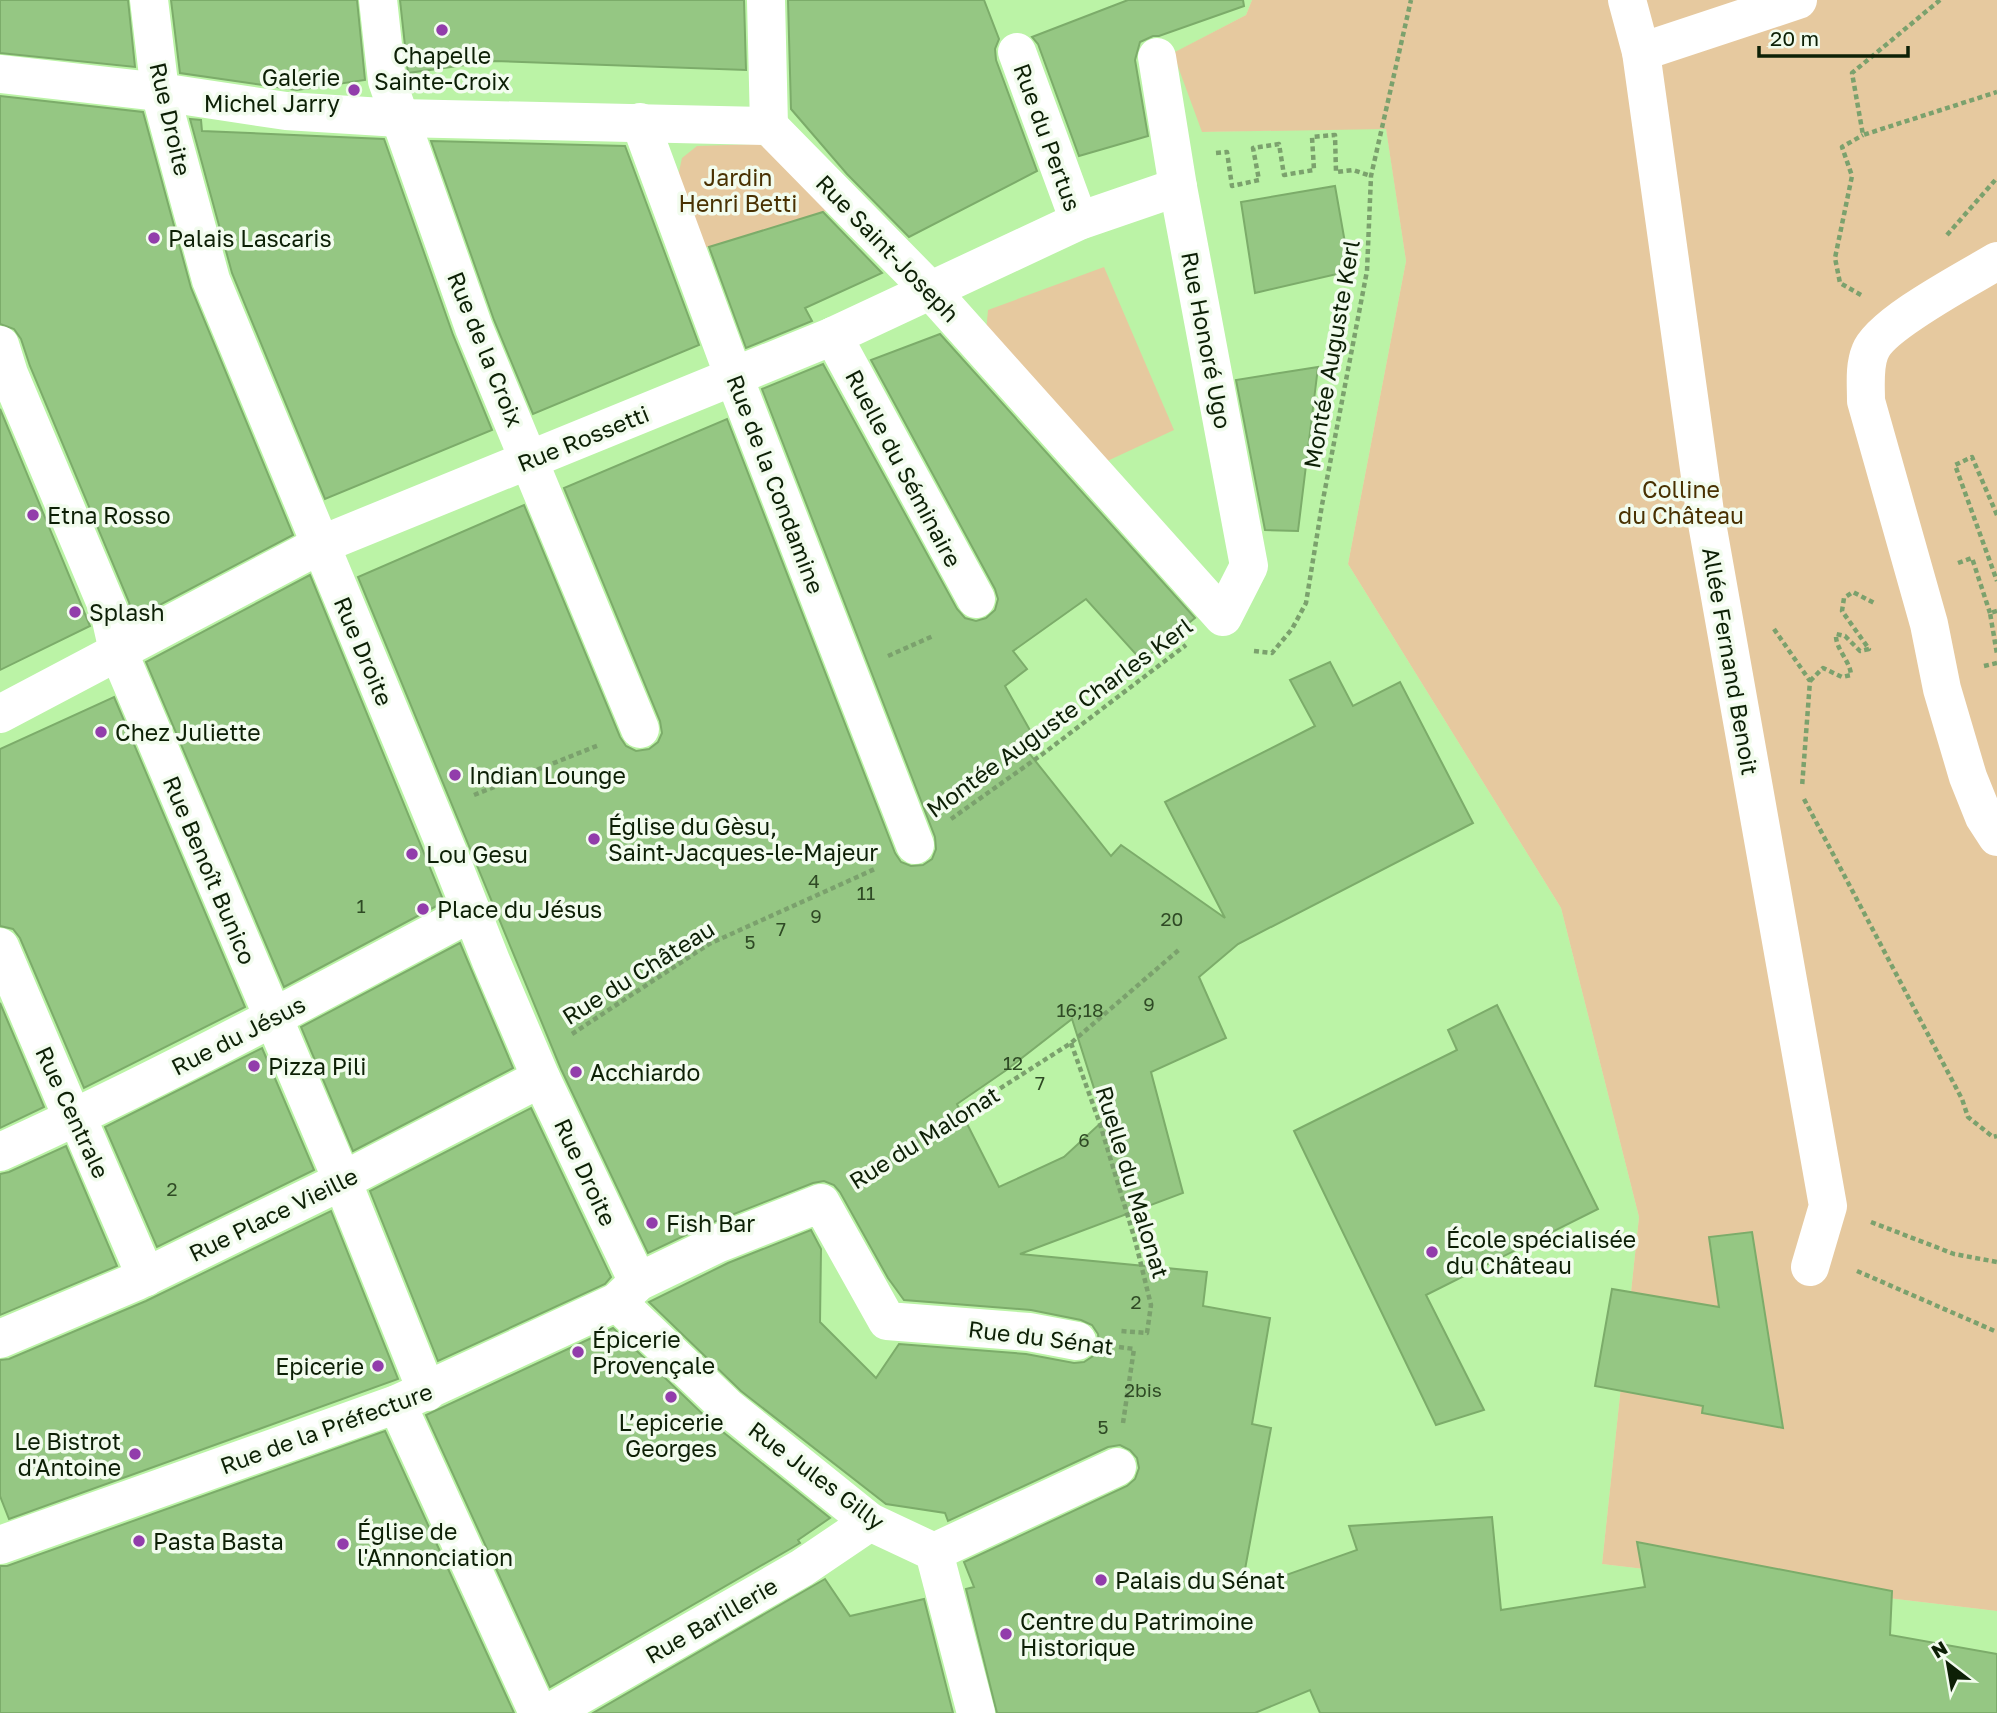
<svg xmlns="http://www.w3.org/2000/svg" width="1997" height="1713" viewBox="0 0 1997 1713" font-family="'Golos Text',sans-serif">
<style>
.built{fill:#bbf3a6}
.green{fill:#e6c99f}
.building{fill:#95c783;stroke:#7cac6a;stroke-width:2;fill-rule:evenodd}
.lines{fill:none;stroke-linecap:round;stroke-linejoin:round}
.path{stroke:#7ba16d;stroke-width:4.5;stroke-dasharray:5 3.5;stroke-linecap:butt}
.minor{stroke:#fff;stroke-width:38}
.poi-dot{fill:#923dab;stroke:#f2fcee;stroke-width:2.5}
.labels{text-anchor:middle;dominant-baseline:central;stroke-width:7;stroke-linejoin:round;paint-order:stroke}
.number-label{font-size:19px;fill:#2f4a25}
.poi-label{font-size:23px;fill:#0d2006;stroke:#f2fcee;text-anchor:start}
.street-label{font-size:23px;fill:#0d2006;stroke:#f2fcee}
.park-label{font-size:23px;fill:#493102;stroke:#f2fcee}
</style>
<rect width="100%" height="100%" fill="#c9fdb6"/>
<polygon class="built" points="0,0 1252,0 1246,15 1174,53 1203,132 1386,128 1406,261 1348,564 1561,908 1639,1217 1602,1564 1997,1611 1997,1713 0,1713"/>
<g class="green">
<polygon points="1252,0 1997,0 1997,1611 1602,1564 1639,1217 1561,908 1348,564 1406,261 1386,129 1202,132 1173,53 1246,15"/>
<polygon points="759,144 779,155 836,208 704,248 678,176 682,158 697,146"/>
<polygon points="1104,267 1174,430 1103,463 986,332 988,310"/>
</g>
<g class="building">
<polygon points="0,0 128,0 135,67 0,53"/>
<polygon points="171,0 357,0 365,80 297,90 180,73"/>
<polygon points="400,0 744,0 746,70 493,61 408,73"/>
<polygon points="788,0 984,0 999,39 995,49 996,60 1037,171 909,237 847,174 791,109"/>
<polygon points="1128,0 1243,0 1244,6 1159,36 1153,36 1140,42 1135,60 1148,136 1079,156 1038,44 1032,37"/>
<polygon points="0,96 143,112 191,288 293,535 133,619 129,602 30,366 21,339 14,329 0,324"/>
<polygon points="190,119 201,120 202,131 384,139 453,335 492,430 325,499 232,273"/>
<polygon points="431,141 625,146 699,345 533,414 494,320"/>
<polygon points="1335,186 1350,271 1255,293 1241,202"/>
<polygon points="823,212 882,273 805,308 812,321 746,348 709,247"/>
<path d="M940 334 1195 618 1142 661 1086 599 1013 651 1027 669 1005 686 1036 741 1025 748 1111 856 1121 845 1225 918 1165 802 1315 726 1290 680 1330 662 1353 706 1400 682 1473 823 1238 944 1199 977 1226 1038 1151 1072 1183 1193 1020 1254 1207 1272 1203 1306 1270 1318 1252 1424 1271 1428 1241 1591 1357 1550 1349 1526 1492 1517 1501 1610 1645 1587 1637 1542 1892 1591 1890 1635 1997 1654V1713H1320L1310 1690 1255 1713H997L966 1589 974 1587 964 1562 1127 1486 1135 1479 1139 1468 1137 1458 1130 1450 1120 1445 1108 1447 948 1521 945 1513 886 1504 741 1391 649 1302 728 1263 811 1230 821 1249 820 1322 876 1378 899 1344 1026 1354 1074 1363 1084 1362 1093 1356 1099 1344 1098 1334 1092 1325 1081 1320 1031 1310 904 1300 888 1278 840 1192 834 1185 824 1181 813 1183 711 1223 648 1253 561 1069 358 577 524 505 620 737 626 746 636 751 649 749 658 742 662 733 660 721 564 488 727 419 895 853 901 862 911 866 923 865 932 859 936 849 935 837 762 389 823 364 957 609 965 618 976 621 986 618 995 610 998 599 995 589 871 360ZM1072 1019 1104 1120 1064 1157 999 1187 957 1104 1005 1071Z"/>
<polygon points="1318,367 1298,531 1265,530 1236,380"/>
<polygon points="0,409 90,626 0,670"/>
<polygon points="310,575 444,902 284,987 146,662"/>
<polygon points="114,697 245,1007 84,1088 20,938 13,929 0,926 0,749"/>
<polygon points="460,943 513,1068 353,1151 301,1027"/>
<polygon points="0,1003 44,1107 0,1128"/>
<polygon points="1497,1005 1598,1209 1426,1295 1484,1410 1436,1425 1294,1131 1457,1050 1448,1030"/>
<polygon points="262,1048 314,1170 157,1247 105,1127"/>
<polygon points="531,1108 611,1277 605,1284 438,1361 370,1191"/>
<polygon points="66,1146 117,1266 0,1315 0,1174 9,1172"/>
<polygon points="331,1211 398,1379 9,1519 0,1496 0,1360 9,1359 146,1301"/>
<polygon points="1752,1232 1783,1428 1702,1413 1703,1406 1595,1386 1612,1289 1719,1307 1709,1237"/>
<polygon points="613,1328 713,1424 830,1518 798,1540 800,1543 790,1549 550,1687 426,1415"/>
<polygon points="385,1431 514,1713 0,1713 0,1566 7,1566"/>
<polygon points="825,1579 850,1616 924,1599 953,1713 593,1713"/>
</g>
<g class="lines">
<g class="path">
<polyline points="1940,0 1852,73 1863,135 1997,92"/>
<polyline points="1216,153 1227,152 1232,186 1259,180 1253,148 1279,144 1284,175 1314,170 1312,137 1335,135 1336,172 1353,170 1371,176"/>
<polyline points="1947,235 1997,178"/>
<polyline points="1861,295 1840,283 1835,258 1852,176 1842,147 1863,135"/>
<polyline points="1997,515 1972,457 1955,465 1997,581"/>
<polyline points="1958,563 1972,558 1990,613"/>
<polyline points="1997,611 1990,613 1997,654"/>
<polyline points="1774,629 1810,681 1802,787"/>
<polyline points="1254,651 1272,653 1292,629 1306,603 1322,505 1367,271 1371,176 1411,0"/>
<polyline points="888,656 933,636"/>
<polyline points="1984,666 1997,663"/>
<path d="M1810 681 1823 668 1842 677 1851 675C1850 660 1835 649 1836 634L1845 636 1860 651 1869 649 1842 611 1844 598 1853 592 1876 604"/>
<polyline points="474,795 599,745"/>
<polyline points="1804,799 1962,1099 1968,1117 1993,1137 1997,1136"/>
<polyline points="951,819 1044,753 1186,645"/>
<polyline points="572,1034 709,944 877,868"/>
<polyline points="1071,1043 1100,1124 1135,1240 1151,1305 1147,1333 1121,1331"/>
<polyline points="857,1180 1071,1043 1181,948"/>
<polyline points="1871,1222 1954,1254 1997,1262"/>
<polyline points="1857,1271 1997,1332"/>
<polyline points="1119,1347 1134,1349 1123,1423"/>
</g>
<g class="minor">
<polyline points="149,0 160,92 211,280 450,857 491,961 541,1078 638,1282"/>
<polyline points="378,0 387,81 474,328 640,729"/>
<polyline points="766,0 769,126"/>
<polyline points="1627,0 1641,52 1705,512 1828,1206 1810,1267"/>
<polyline points="1017,52 1079,221"/>
<polyline points="1641,52 1798,0"/>
<polyline points="0,74 160,92 286,111 399,118 769,126 931,291 1223,617 1249,566 1178,187 1157,57"/>
<polyline points="640,122 734,377 915,845"/>
<path d="M1997 261C1969 278 1880 324 1870 352 1864 367 1866 384 1866 401L1929 624 1942 689 1968 777 1984 817 1997 837"/>
<polyline points="833,336 976,599"/>
<polyline points="0,345 9,374 109,611 118,651 337,1168 427,1392"/>
<polyline points="0,714 320,545 833,336 1079,221 1178,187"/>
<polyline points="0,947 67,1105 77,1117 146,1277"/>
<path d="M0 1152C161 1079 316 995 472 912"/>
<polyline points="617,1302 727,1407 870,1522 934,1552 976,1713"/>
<polyline points="0,1339 137,1281 342,1181 541,1078"/>
<polyline points="397,1404 538,1713"/>
<polyline points="0,1545 397,1404 617,1302 638,1282 719,1243 821,1203 887,1321 1029,1332 1077,1341"/>
<polyline points="934,1552 1117,1467"/>
<polyline points="549,1713 802,1568 870,1522"/>
</g>
</g>
<g class="poi-dot">
<circle cx="442" cy="30" r="7"/>
<circle cx="354" cy="90" r="7"/>
<circle cx="154" cy="238" r="7"/>
<circle cx="33" cy="515" r="7"/>
<circle cx="75" cy="612" r="7"/>
<circle cx="101" cy="732" r="7"/>
<circle cx="455" cy="775" r="7"/>
<circle cx="594" cy="839" r="7"/>
<circle cx="412" cy="854" r="7"/>
<circle cx="423" cy="909" r="7"/>
<circle cx="254" cy="1066" r="7"/>
<circle cx="576" cy="1072" r="7"/>
<circle cx="652" cy="1223" r="7"/>
<circle cx="1432" cy="1252" r="7"/>
<circle cx="578" cy="1352" r="7"/>
<circle cx="378" cy="1366" r="7"/>
<circle cx="671" cy="1397" r="7"/>
<circle cx="135" cy="1454" r="7"/>
<circle cx="139" cy="1541" r="7"/>
<circle cx="343" cy="1544" r="7"/>
<circle cx="1101" cy="1580" r="7"/>
<circle cx="1006" cy="1634" r="7"/>
</g>
<g class="labels">
<g class="number-label">
<text x="814" y="880">4</text>
<text x="866" y="892">11</text>
<text x="361" y="905">1</text>
<text x="816" y="915">9</text>
<text x="1172" y="918">20</text>
<text x="781" y="928">7</text>
<text x="750" y="941">5</text>
<text x="1149" y="1003">9</text>
<text x="1080" y="1009">16;18</text>
<text x="1013" y="1062">12</text>
<text x="1040" y="1082">7</text>
<text x="1084" y="1139">6</text>
<text x="172" y="1188">2</text>
<text x="1136" y="1301">2</text>
<text x="1143" y="1389">2bis</text>
<text x="1103" y="1426">5</text>
</g>
<g class="poi-label">
<text x="442" y="55" text-anchor="middle">Chapelle<tspan x="442" dy="26">Sainte-Croix</tspan></text>
<text x="340" y="77" text-anchor="end">Galerie<tspan x="340" dy="26">Michel Jarry</tspan></text>
<text x="168" y="238">Palais Lascaris</text>
<text x="47" y="515">Etna Rosso</text>
<text x="89" y="612">Splash</text>
<text x="115" y="732">Chez Juliette</text>
<text x="469" y="775">Indian Lounge</text>
<text x="608" y="826">Église du Gèsu,<tspan x="608" dy="26">Saint-Jacques-le-Majeur</tspan></text>
<text x="426" y="854">Lou Gesu</text>
<text x="437" y="909">Place du Jésus</text>
<text x="268" y="1066">Pizza Pili</text>
<text x="590" y="1072">Acchiardo</text>
<text x="666" y="1223">Fish Bar</text>
<text x="1446" y="1239">École spécialisée<tspan x="1446" dy="26">du Château</tspan></text>
<text x="592" y="1339">Épicerie<tspan x="592" dy="26">Provençale</tspan></text>
<text x="364" y="1366" text-anchor="end">Epicerie</text>
<text x="671" y="1422" text-anchor="middle">L’epicerie<tspan x="671" dy="26">Georges</tspan></text>
<text x="121" y="1441" text-anchor="end">Le Bistrot<tspan x="121" dy="26">d'Antoine</tspan></text>
<text x="357" y="1531">Église de<tspan x="357" dy="26">l'Annonciation</tspan></text>
<text x="153" y="1541">Pasta Basta</text>
<text x="1115" y="1580">Palais du Sénat</text>
<text x="1020" y="1621">Centre du Patrimoine<tspan x="1020" dy="26">Historique</tspan></text>
</g>
<g class="street-label">
<text transform="translate(171 119) rotate(77)">Rue Droite</text>
<text transform="translate(1048 137) rotate(70)">Rue du Pertus</text>
<text transform="translate(888 248) rotate(46)">Rue Saint-Joseph</text>
<text transform="translate(1207 340) rotate(79)">Rue Honoré Ugo</text>
<text transform="translate(486 349) rotate(68)">Rue de la Croix</text>
<text transform="translate(1331 354) rotate(-80)">Montée Auguste Kerl</text>
<text transform="translate(583 438) rotate(-22)">Rue Rossetti</text>
<text transform="translate(904 468) rotate(62)">Ruelle du Séminaire</text>
<text transform="translate(776 484) rotate(69)">Rue de la Condamine</text>
<text transform="translate(364 651) rotate(67)">Rue Droite</text>
<text transform="translate(1731 661) rotate(80)">Allée Fernand Benoit</text>
<text transform="translate(1059 717) rotate(-36)">Montée Auguste Charles Kerl</text>
<text transform="translate(210 870) rotate(67)">Rue Benoît Bunico</text>
<text transform="translate(638 972) rotate(-32)">Rue du Château</text>
<text transform="translate(238 1035) rotate(-27)">Rue du Jésus</text>
<text transform="translate(73 1112) rotate(65)">Rue Centrale</text>
<text transform="translate(924 1137) rotate(-32)">Rue du Malonat</text>
<text transform="translate(586 1172) rotate(65)">Rue Droite</text>
<text transform="translate(1133 1182) rotate(73)">Ruelle du Malonat</text>
<text transform="translate(273 1214) rotate(-26)">Rue Place Vieille</text>
<text transform="translate(1041 1337) rotate(7)">Rue du Sénat</text>
<text transform="translate(326 1428) rotate(-20)">Rue de la Préfecture</text>
<text transform="translate(817 1475) rotate(37)">Rue Jules Gilly</text>
<text transform="translate(711 1620) rotate(-30)">Rue Barillerie</text>
</g>
<g class="park-label">
<text x="738" y="177">Jardin<tspan x="738" dy="26">Henri Betti</tspan></text>
<text x="1681" y="489">Colline<tspan x="1681" dy="26">du Château</tspan></text>
</g>
</g>
<g transform="translate(1948 1664) rotate(329)" stroke="#f2fcee" stroke-width="5" paint-order="stroke">
<path d="M0-5L12 26L0 18L-12 26Z" fill="#0d2006"/>
<text y="-10" font-size="19" font-weight="bold" text-anchor="middle" fill="#0d2006">N</text>
</g>
<path d="M1759 46v10h149v-10" fill="none" stroke="#0d2006" stroke-width="3.5"/>
<text x="1770" y="46" font-size="21" fill="#0d2006" stroke="#f2fcee" stroke-width="5" paint-order="stroke">20 m</text>
</svg>
